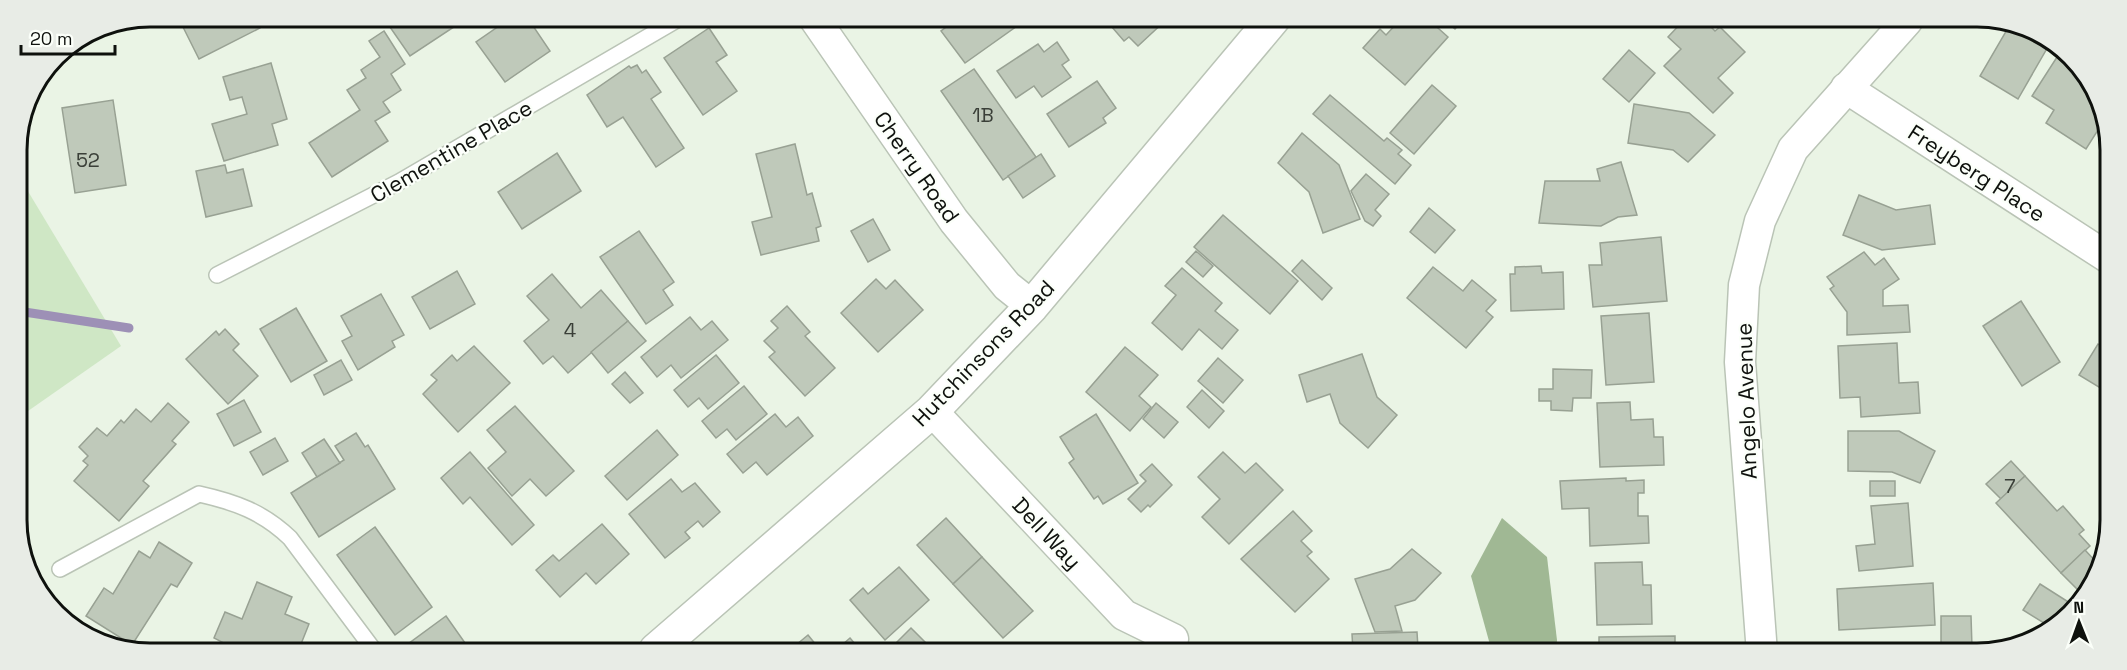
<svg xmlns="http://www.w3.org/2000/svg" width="2127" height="670" viewBox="0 0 2127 670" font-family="'Space Grotesk',sans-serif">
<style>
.green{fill:#cfe7c5}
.forest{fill:#a0b894}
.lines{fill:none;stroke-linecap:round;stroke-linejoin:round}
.stream{stroke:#9d90b6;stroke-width:9}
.building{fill:#bfc9ba;stroke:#98a193;stroke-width:1.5}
.lane-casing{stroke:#bac4b6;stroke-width:18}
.street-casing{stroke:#bac4b6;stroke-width:33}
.secondary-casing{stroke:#bac4b6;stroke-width:36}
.lane{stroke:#fff;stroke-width:15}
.street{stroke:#fff;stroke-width:30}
.secondary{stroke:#fff;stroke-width:33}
.labels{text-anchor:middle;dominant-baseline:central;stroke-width:4.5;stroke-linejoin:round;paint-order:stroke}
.number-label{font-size:20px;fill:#3a3f38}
.street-label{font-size:22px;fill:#0e110d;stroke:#fbfff9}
.rim{fill:none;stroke:#0e110d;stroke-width:3}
</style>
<rect width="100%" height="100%" fill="#eaf4e5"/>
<polygon class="green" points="17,173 121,346 18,418"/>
<polygon class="forest" points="1502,518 1547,557 1557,640 1556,652 1492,652 1471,576"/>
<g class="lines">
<polyline class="stream" points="18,311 129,328"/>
</g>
<g class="building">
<polygon points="178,17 255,17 260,28 199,59"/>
<polygon points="383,17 469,17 410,56"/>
<polygon points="512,17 527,17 550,51 505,82 476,42"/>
<polygon points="957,19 1011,19 1017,26 965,63 941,31"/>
<polygon points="1105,19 1167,19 1138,46 1129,37 1124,41"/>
<polygon points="1400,20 1411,27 1418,20 1429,20 1448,37 1405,85 1363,48 1380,29 1386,35"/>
<polygon points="1444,20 1463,20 1455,29"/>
<polygon points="1684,20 1704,20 1715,31 1720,27 1745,52 1718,78 1733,93 1713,113 1664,66 1681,49 1668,37"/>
<polygon points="2012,21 2049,45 2018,99 1980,76"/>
<polygon points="709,28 727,55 716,62 737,91 703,115 664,58"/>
<polygon points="384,31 405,64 391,74 401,90 383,102 390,112 375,121 388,141 332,177 309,143 360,110 347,90 366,78 361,70 380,57 369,41"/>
<polygon points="1057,42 1069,60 1062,65 1071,77 1042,97 1034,86 1016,98 997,71 1038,44 1044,52"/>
<polygon points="1629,50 1655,73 1629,102 1603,79"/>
<polygon points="2057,57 2083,73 2105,119 2086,149 2046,123 2054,110 2032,96"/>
<polygon points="271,63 287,119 272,124 278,145 224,161 212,124 247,114 242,97 230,100 223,77"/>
<polygon points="637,65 642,73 646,70 661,92 651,99 684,148 656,167 623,117 607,127 587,95 629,66 631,68"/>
<polygon points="974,69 1036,157 1003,180 941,91"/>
<polygon points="1097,81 1116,108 1103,118 1106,123 1069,147 1047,114"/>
<polygon points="1432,85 1456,106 1414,154 1390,133"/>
<polygon points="1330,95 1384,141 1387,138 1402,150 1398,154 1411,165 1395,184 1313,114"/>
<polygon points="113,100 126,185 75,193 62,108"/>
<polygon points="1634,104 1689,113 1715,135 1688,162 1673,150 1628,143"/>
<polygon points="1302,133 1339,165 1360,219 1323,233 1309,192 1278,163"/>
<polygon points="795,144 807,195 812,193 821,226 816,228 819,241 761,255 752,222 772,217 756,154"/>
<polygon points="557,153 581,191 522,229 498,192"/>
<polygon points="1041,154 1055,176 1023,198 1008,176"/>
<polygon points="1621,162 1637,215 1618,217 1601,226 1539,223 1545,181 1600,181 1597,169"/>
<polygon points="225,165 227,173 243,169 252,206 206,217 196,171"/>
<polygon points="1366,174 1389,194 1375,210 1381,216 1373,226 1365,221 1351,191"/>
<polygon points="1859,195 1896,210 1930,205 1935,244 1882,250 1843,235"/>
<polygon points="1429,208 1455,230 1435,253 1410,232"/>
<polygon points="1223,215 1298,281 1270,314 1194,247"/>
<polygon points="873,219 890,250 868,262 851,231"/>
<polygon points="639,231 674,282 663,290 673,305 646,324 600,257"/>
<polygon points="1661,237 1667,301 1593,307 1589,265 1602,265 1600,243"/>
<polygon points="1196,251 1213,266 1203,277 1186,262"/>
<polygon points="1864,252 1875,265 1884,258 1899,279 1883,290 1883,306 1908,305 1910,332 1847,335 1847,312 1830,289 1834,286 1827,277"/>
<polygon points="1302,260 1332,288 1322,300 1292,271"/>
<polygon points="1541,266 1542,273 1563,272 1564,309 1511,311 1510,274 1515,274 1515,267"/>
<polygon points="1433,267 1463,291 1472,280 1496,300 1486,311 1493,317 1466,348 1407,298"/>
<polygon points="1182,268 1222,303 1215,311 1238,330 1222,349 1199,329 1182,350 1152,323 1176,295 1165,286"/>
<polygon points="457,271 475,304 430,329 412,297"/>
<polygon points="552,274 581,308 601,290 628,321 568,373 553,356 543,364 524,341 549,320 527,296"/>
<polygon points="876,279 886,289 895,280 923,310 878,352 841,313"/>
<polygon points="381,294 404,335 392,341 395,347 358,370 342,341 352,336 341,316"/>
<polygon points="2021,301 2060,362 2022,386 1983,326"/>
<polygon points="787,306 810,332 805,336 835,368 805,396 769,357 775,352 764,341 778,328 771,321"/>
<polygon points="296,308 327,361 291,382 260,329"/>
<polygon points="1649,313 1654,382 1606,385 1601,316"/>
<polygon points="690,317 701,330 712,321 728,340 681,378 671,365 657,377 641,357"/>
<polygon points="628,321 646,341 608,373 591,352"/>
<polygon points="225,329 239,344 233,350 258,376 228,404 186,359 216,331 219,335"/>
<polygon points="1897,343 1899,383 1918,382 1920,413 1861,417 1860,397 1840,398 1838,346"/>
<polygon points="2098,344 2107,350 2107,392 2079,375"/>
<polygon points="474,346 510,383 458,432 423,394 437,380 431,375 452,355 457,361"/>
<polygon points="1125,347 1158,375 1139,396 1151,407 1130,431 1086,392"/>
<polygon points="1362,354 1377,397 1397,415 1368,448 1340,423 1330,394 1307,402 1299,375"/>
<polygon points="716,355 739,383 708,409 699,398 688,407 674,390"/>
<polygon points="1218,358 1243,380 1223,403 1198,381"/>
<polygon points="341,360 352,380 324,395 314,375"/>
<polygon points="1553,369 1592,370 1591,398 1573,398 1572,411 1551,410 1551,401 1539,401 1539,389 1553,389"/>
<polygon points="625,372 643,393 630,403 612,384"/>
<polygon points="744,386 767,414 736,440 727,429 716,438 702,421"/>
<polygon points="1202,390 1224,411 1209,428 1187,407"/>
<polygon points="244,400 261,432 234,446 217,414"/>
<polygon points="1630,402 1631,420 1653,419 1654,437 1663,437 1664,465 1600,467 1597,403"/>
<polygon points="168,403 189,422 172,441 176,444 143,481 149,486 119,521 74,481 88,465 83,461 88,456 79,447 97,428 107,436 121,420 124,423 136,409 151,422"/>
<polygon points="1156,403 1178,422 1164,438 1143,419"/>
<polygon points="515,406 574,471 546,496 530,479 512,496 488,468 506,452 487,430"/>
<polygon points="775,414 786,427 798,417 813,436 767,475 756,462 743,473 727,454"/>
<polygon points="1096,414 1138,483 1103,504 1098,496 1094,499 1069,463 1074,459 1060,437"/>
<polygon points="657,430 678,455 627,500 605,476"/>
<polygon points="1848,431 1899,431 1935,451 1920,483 1892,472 1848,471"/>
<polygon points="356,433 365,447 368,445 395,489 319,537 291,493 344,460 335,446"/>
<polygon points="275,438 288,461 263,475 250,452"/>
<polygon points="324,439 340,463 317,477 302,453"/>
<polygon points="470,452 534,525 512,545 470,497 463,504 441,478"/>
<polygon points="1223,452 1245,473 1256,463 1283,490 1229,544 1202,517 1220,499 1198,477"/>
<polygon points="2011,461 2025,476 2001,499 1986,484"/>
<polygon points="1152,464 1172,485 1150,507 1148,505 1141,512 1128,499 1146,481 1140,475"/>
<polygon points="2025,476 2057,511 2063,506 2084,530 2079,534 2090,546 2061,573 1996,503"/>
<polygon points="1626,478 1626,481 1644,480 1644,493 1638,493 1638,516 1648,516 1649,543 1590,546 1589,508 1562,509 1560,481"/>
<polygon points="671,479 682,492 695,483 720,512 703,527 698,521 685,532 690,538 665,558 629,514"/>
<rect x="1870" y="481" width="25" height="15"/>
<polygon points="1908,503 1913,566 1859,571 1856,546 1875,544 1871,506"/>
<polygon points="1293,511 1312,531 1301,541 1312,552 1307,556 1329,579 1295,612 1241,559"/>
<polygon points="946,518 982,557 953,584 917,545"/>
<polygon points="602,524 629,554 596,584 586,573 560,597 536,570 553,555 559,561"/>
<polygon points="375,527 432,607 395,635 337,555"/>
<polygon points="159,542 192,563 177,587 171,584 132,645 86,616 104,588 113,594 139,551 150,558"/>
<polygon points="1412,549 1441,573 1415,600 1395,606 1402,631 1375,632 1355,579 1390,569"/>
<polygon points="2085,550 2099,565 2080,592 2061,573"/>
<polygon points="982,557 1033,611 1003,638 953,584"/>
<polygon points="1642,562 1643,585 1651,585 1652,624 1597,625 1595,563"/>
<polygon points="899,567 929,600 885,640 850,600 863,588 868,594"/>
<polygon points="257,582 292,597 285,614 309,624 299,649 219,649 222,642 214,638 225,612 242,619"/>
<polygon points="1933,583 1935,625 1839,630 1837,589"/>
<polygon points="2040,584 2070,603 2052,628 2023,610"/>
<polygon points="446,616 470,650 413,650 408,644"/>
<polygon points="1941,616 1971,616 1972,647 1941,647"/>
<polygon points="911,628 926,643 918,651 896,651 892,647"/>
<polygon points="1417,632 1418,648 1453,647 1453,652 1353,652 1352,634"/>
<polygon points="808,635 821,651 790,650"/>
<polygon points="1675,636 1675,653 1599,652 1599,637"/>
<polygon points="850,638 861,651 835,651"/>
</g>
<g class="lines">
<g class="lane-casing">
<g id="lane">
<polyline points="217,275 399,182 680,18"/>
<path d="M60 569 199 494C235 502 263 512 290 538L373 649"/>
</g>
</g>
<g class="street-casing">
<g id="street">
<polyline points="814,18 954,221 1007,286 1032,306"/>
<polyline points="1846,88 2107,257"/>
<polyline points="932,411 1124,615 1173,639"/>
<polyline points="1762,653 1740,362 1744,285 1760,221 1793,149 1907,21"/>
</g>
</g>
<g class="secondary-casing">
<polyline id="secondary" points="656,650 932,411 1032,306 1273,19"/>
</g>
<use href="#lane" class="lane"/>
<use href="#street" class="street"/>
<use href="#secondary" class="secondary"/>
</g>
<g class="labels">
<g class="number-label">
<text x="983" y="115">1B</text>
<text x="88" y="160">52</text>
<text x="570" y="330">4</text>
<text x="2010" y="486">7</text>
</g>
<g class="street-label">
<text transform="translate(451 151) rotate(-30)">Clementine Place</text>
<text transform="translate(917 167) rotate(55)">Cherry Road</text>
<text transform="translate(1977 173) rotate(33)">Freyberg Place</text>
<text transform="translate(983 353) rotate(-46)">Hutchinsons Road</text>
<text transform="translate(1746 401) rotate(-92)">Angelo Avenue</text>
<text transform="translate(1047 533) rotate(47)">Dell Way</text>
</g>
</g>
<path d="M0 0H2127V670H0ZM150 27H1977A123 123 0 0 1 2100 150V520A123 123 0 0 1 1977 643H150A123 123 0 0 1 27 520V150A123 123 0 0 1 150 27Z" fill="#e8ece6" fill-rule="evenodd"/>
<path class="rim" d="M150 27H1977A123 123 0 0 1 2100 150V520A123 123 0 0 1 1977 643H150A123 123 0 0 1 27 520V150A123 123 0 0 1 150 27Z"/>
<g transform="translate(2079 622) rotate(359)" stroke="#fbfff9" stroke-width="4.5" paint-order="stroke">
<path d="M0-4.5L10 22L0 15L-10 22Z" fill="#0e110d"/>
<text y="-9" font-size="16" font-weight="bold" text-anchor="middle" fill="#0e110d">N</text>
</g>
<path d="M21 45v9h94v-9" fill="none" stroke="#0e110d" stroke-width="3"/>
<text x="30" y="45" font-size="18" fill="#0e110d" stroke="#fbfff9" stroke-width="4.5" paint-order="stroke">20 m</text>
</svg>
